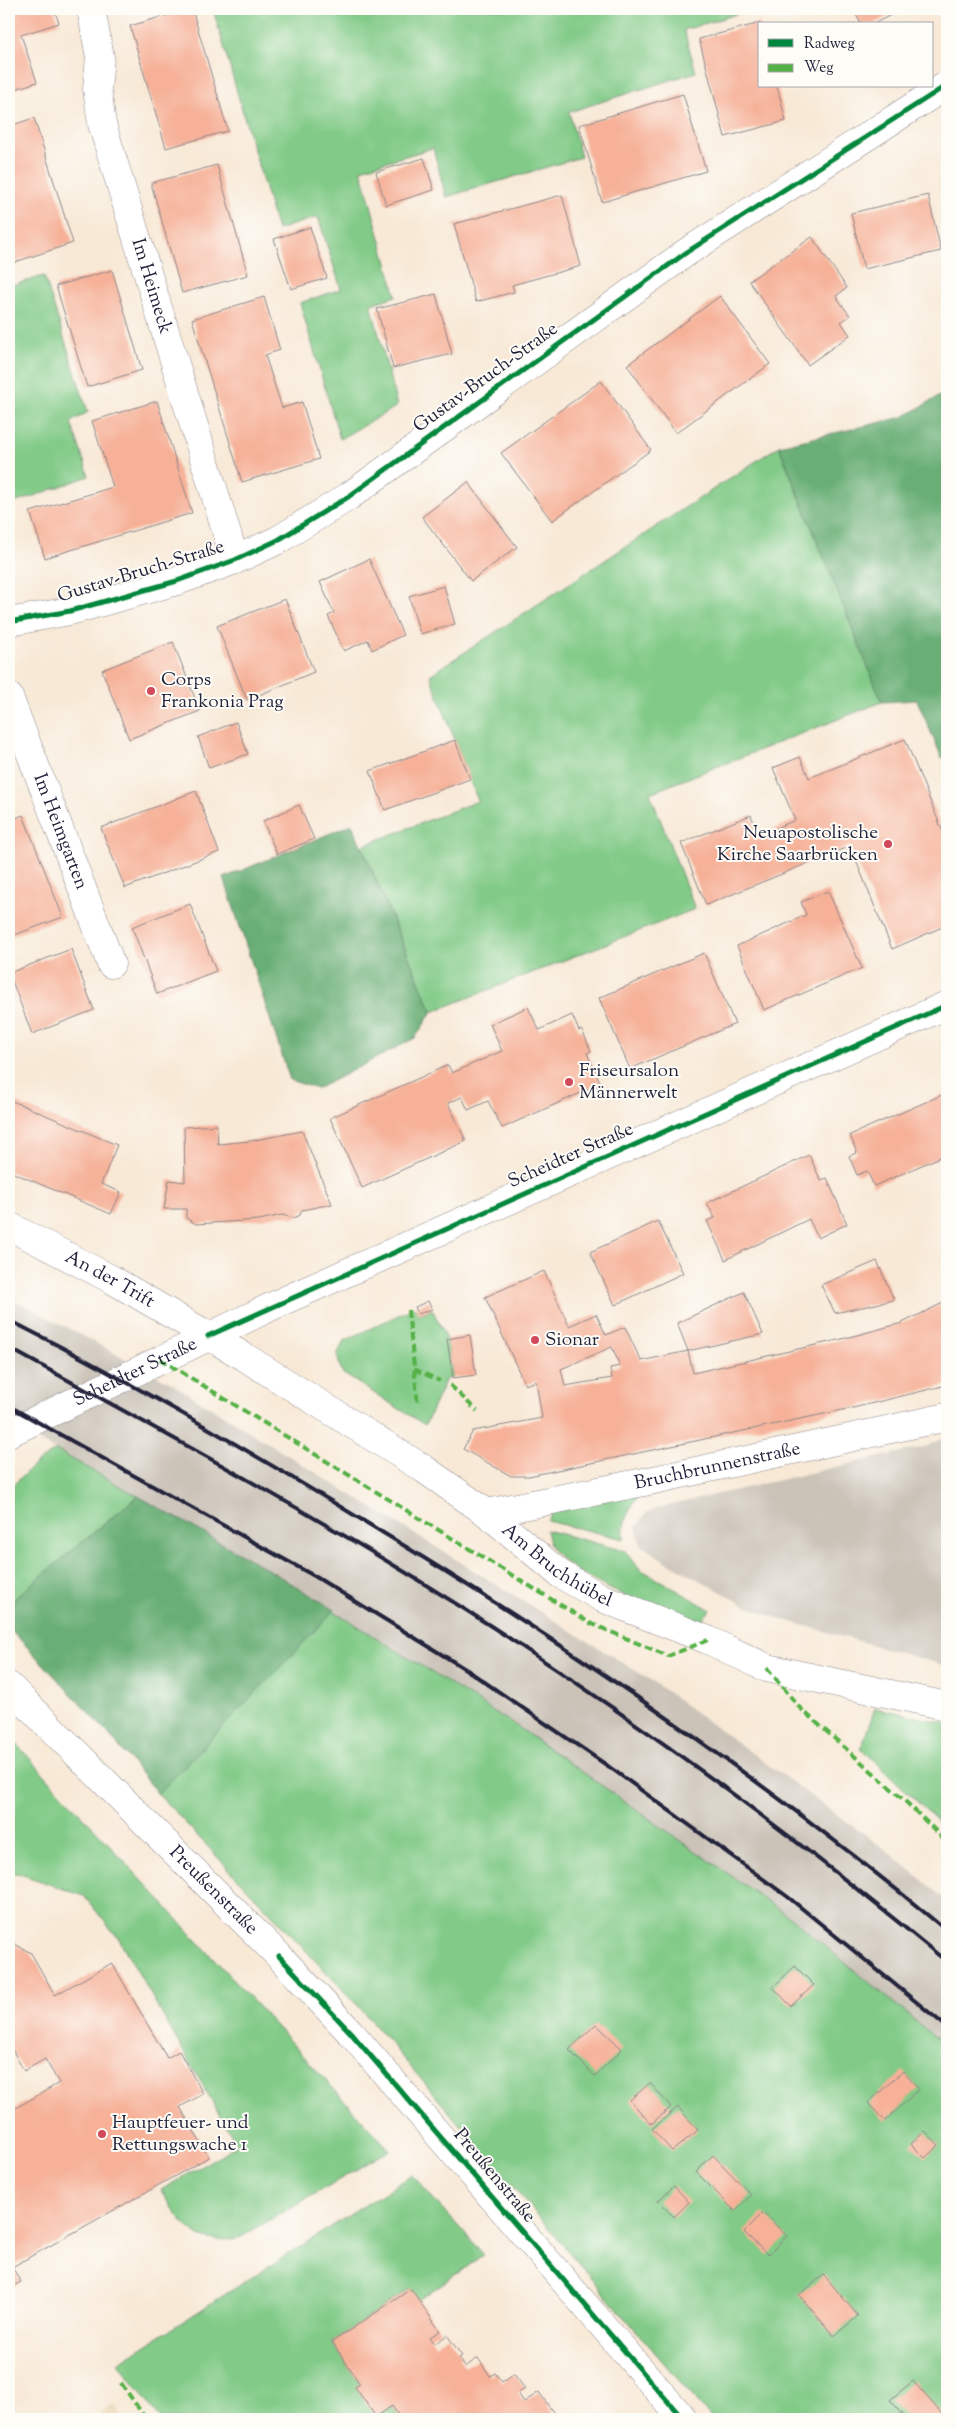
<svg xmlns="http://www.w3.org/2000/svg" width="956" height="2428" viewBox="0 0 956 2428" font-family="'Sorts Mill Goudy',serif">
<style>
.built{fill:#ebd8ba}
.industrial{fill:#cbc3b8}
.green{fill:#81ca87;stroke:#527661}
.forest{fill:#68ae74;stroke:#456858}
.building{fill:#f6b198;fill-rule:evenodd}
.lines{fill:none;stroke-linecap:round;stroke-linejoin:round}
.minor-casing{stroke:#8d8689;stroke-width:29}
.tertiary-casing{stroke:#8d8689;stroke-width:29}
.secondary-casing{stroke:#8d8689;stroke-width:29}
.minor{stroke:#fff;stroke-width:28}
.tertiary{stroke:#fff;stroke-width:28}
.secondary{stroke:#fff;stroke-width:28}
.rail{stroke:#22223b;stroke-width:4}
.quiet{stroke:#55b146;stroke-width:4;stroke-dasharray:8 4;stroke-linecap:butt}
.cycleway-casing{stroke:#fdfcf7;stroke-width:8}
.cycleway{stroke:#00873e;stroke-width:5}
.poi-dot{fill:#d1495b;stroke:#fdfcf7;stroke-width:2}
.labels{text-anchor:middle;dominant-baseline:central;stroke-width:4;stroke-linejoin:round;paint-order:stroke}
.street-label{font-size:19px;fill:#22223b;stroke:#fdfcf7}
.poi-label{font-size:19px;fill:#22223b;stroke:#fdfcf7;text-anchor:start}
</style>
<rect width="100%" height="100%" fill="#fdfcf7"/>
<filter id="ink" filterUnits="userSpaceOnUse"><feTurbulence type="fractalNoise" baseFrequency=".02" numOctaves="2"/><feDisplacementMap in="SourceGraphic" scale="10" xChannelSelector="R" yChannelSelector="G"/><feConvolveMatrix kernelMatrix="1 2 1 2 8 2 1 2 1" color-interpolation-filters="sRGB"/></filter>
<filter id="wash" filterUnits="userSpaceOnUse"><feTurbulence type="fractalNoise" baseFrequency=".0096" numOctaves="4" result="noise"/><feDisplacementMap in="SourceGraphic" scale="20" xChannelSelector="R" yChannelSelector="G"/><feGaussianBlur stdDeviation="1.12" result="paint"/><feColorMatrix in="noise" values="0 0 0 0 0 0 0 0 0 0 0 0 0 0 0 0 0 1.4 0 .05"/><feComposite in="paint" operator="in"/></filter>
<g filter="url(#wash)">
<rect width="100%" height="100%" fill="#f8e9d7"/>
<polygon class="built" points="114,2404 124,2419 92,2419"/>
<g class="industrial">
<polygon points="9,1297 171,1383 652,1681 890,1853 947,1901 947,2047 790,1917 515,1725 269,1570 9,1424"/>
<polygon points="947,1436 947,1666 777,1618 745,1605 667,1562 641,1545 636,1528 646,1513 658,1508 928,1446"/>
</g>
<g class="green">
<polygon points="213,9 753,9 684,30 696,72 569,112 581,157 446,197 433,148 361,169 396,296 371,304 397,406 340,439 300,303 341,289 318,217 277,230"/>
<polygon points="44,276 88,412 71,422 89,476 9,505 9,286"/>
<polygon points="779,446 882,702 650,793 695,909 432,1012 362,846 478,801 430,675"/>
<polygon points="415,1307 419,1314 432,1309 447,1339 453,1378 446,1379 425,1425 342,1373 337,1355 344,1341"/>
<polygon points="56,1450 138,1496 15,1598 10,1613 12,1631 9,1627 9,1489 34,1465"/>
<path d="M642 1492C630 1507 622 1519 624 1539L547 1521 553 1512Z"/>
<path d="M546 1530 625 1551 640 1569 711 1610 696 1625C661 1610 568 1579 550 1545 548 1541 547 1535 546 1530Z"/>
<polygon points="269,1570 515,1725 790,1917 947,2047 947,2419 712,2419 360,2008 158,1794 108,1733"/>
<polygon points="875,1708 947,1723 947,1830 861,1748"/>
<path d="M9 1736 390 2150 241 2237C194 2249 183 2224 161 2190L237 2145 119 1939 84 1896 17 1873 9 1874Z"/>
<polygon points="412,2175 484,2255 418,2300 410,2289 332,2342 360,2384 356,2387 392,2406 401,2419 160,2419 118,2363"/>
</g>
<g class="forest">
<polygon points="947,392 947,755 942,758 917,700 882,702 779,446 903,417"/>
<polygon points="352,824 432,1012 415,1038 317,1089 290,1080 224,878"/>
<polygon points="138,1496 269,1570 335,1610 158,1794 108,1733 12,1631 10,1613 15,1598"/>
</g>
<g id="blocks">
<g class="building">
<polygon points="9,9 54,9 59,23 21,35 37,82 9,91"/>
<polygon points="188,9 192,9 228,131 166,148 130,26"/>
<polygon points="853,9 903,9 873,24 861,24"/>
<polygon points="760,23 760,86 777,86 786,121 725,137 699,39"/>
<polygon points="683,94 706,171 602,202 579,125"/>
<polygon points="34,118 73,243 9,264 9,126"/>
<polygon points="424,158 434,190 386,205 376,172"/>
<polygon points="217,165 248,275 182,293 151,183"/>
<polygon points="562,195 581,266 512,285 514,292 476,302 454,224"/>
<polygon points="928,195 941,251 864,269 851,213"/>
<polygon points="310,227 327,278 291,289 274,239"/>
<polygon points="812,237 847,288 836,296 850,316 841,322 850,335 808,365 749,281"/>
<polygon points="112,270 142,370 87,387 56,286"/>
<polygon points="436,294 452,354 393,368 377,309"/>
<polygon points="720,296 770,364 676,433 627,365"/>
<polygon points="264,297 280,350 265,355 282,408 302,402 319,459 242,482 192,319"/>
<polygon points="601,381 651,450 552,521 501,453"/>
<polygon points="157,401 192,513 45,558 30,512 113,487 92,421"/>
<polygon points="468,482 517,547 471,581 422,517"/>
<polygon points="369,559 403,635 372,650 368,640 344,651 328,616 334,613 320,582"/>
<polygon points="444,586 455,624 420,634 409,596"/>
<polygon points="285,599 314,672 247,700 217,626"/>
<polygon points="173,642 200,711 129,739 102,670"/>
<polygon points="236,722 248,754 209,768 198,737"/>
<polygon points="905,739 947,842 947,925 892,949 850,846 706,905 681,843 751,815 759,836 795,820 773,768 800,757 809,778"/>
<polygon points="455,740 470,779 385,810 370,771"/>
<polygon points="196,791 219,852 125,888 101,828"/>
<polygon points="299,805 314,839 277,854 263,821"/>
<polygon points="23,815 63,917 9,937 9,821"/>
<polygon points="828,891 862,968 764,1010 737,946 806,915 801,902"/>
<polygon points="190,904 216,971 157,994 132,927"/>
<polygon points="71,949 94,1010 32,1034 9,973"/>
<polygon points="704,953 735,1024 630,1069 599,998"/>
<polygon points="528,1007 539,1030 572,1015 579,1031 582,1030 591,1051 587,1053 601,1084 502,1128 488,1101 468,1110 462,1097 448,1103 466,1141 362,1188 330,1118 448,1065 452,1073 502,1051 490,1024"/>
<polygon points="944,1094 947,1101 947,1154 874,1186 867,1171 857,1175 849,1156 857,1153 850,1135"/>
<polygon points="10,1100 117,1145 101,1184 121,1192 111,1214 9,1171"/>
<polygon points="217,1125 218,1144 250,1141 302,1131 332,1204 302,1210 300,1215 294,1218 282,1215 259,1220 196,1224 186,1218 186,1209 164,1209 169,1180 185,1182 184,1127"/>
<polygon points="809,1155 821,1181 827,1178 847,1224 818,1238 809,1219 725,1260 707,1221 715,1218 707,1203"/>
<polygon points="658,1221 683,1273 615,1305 590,1252"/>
<polygon points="877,1261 894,1300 835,1313 821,1285"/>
<path d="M544 1271 569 1326 596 1314 606 1335 625 1327 641 1361 688 1351 693 1373 842 1339 902 1323 947 1301V1385L857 1407 529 1476H511L463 1449 473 1431 542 1418 536 1381 525 1385 485 1297ZM612 1347 620 1366 610 1368 612 1378 565 1386 561 1369Z"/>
<polygon points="744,1292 763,1334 688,1351 677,1323"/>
<polygon points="428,1301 432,1309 418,1314 415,1307"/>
<polygon points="470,1335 476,1375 453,1378 447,1339"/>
<polygon points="9,1943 13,1943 31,1953 55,1995 112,1963 167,2058 179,2051 203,2094 180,2107 209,2157 12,2267 21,2282 9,2288 9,2112 59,2083 45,2059 24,2071 9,2044"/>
<polygon points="795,1966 814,1985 791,2006 773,1987"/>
<polygon points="596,2024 622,2049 595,2076 569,2050"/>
<polygon points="903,2071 919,2089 885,2121 868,2103"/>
<polygon points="650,2083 671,2107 651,2124 630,2100"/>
<polygon points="678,2107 698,2130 672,2151 652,2129"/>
<polygon points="925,2131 939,2145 925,2158 911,2144"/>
<polygon points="713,2155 751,2195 735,2211 696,2172"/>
<polygon points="674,2186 689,2202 674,2217 658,2201"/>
<polygon points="763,2213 787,2236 768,2255 744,2232"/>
<polygon points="824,2275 858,2316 834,2336 799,2295"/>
<polygon points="411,2289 440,2331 430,2337 435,2344 447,2335 462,2356 459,2358 465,2367 478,2358 490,2376 495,2373 502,2382 514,2374 525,2389 518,2393 524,2402 539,2392 555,2415 551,2418 552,2419 401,2419 392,2406 376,2417 355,2387 360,2384 332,2342"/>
<polygon points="913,2381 942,2414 936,2419 907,2419 890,2400"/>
</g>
</g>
</g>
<g filter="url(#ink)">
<use href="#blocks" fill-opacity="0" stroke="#8d8689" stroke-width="1"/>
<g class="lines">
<g class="minor-casing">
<g id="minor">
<path id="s1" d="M91 9 100 57 97 89 102 124 235 560"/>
<polyline points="9,622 70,611 177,581 235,560 278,540 348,497 687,252 947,85"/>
<path id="s2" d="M9 697 111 964"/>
<path id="s3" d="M9 1226 111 1279 243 1356 424 1469 487 1513 560 1574 602 1598 708 1640 767 1668 947 1706"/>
<path id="s4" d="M487 1513 649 1481 947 1417"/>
</g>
</g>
<g class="tertiary-casing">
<g id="tertiary">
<path id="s5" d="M9 1686 279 1956 351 2033 683 2419"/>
</g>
</g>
<g class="secondary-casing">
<g id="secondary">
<path id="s6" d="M9 1433 281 1302 947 1005"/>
</g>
</g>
<use href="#minor" class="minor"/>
<use href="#tertiary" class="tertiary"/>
<use href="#secondary" class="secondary"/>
<g class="rail">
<path d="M9 1320C131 1382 250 1451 367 1523 570 1646 765 1779 947 1931"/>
<path d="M9 1348C164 1433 320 1517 469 1612 635 1718 795 1836 947 1962"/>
<polyline points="9,1406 316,1577 467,1670 608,1766 788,1897 947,2027"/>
</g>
<g class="quiet">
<polyline points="408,1310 418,1405"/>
<polyline points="160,1359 590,1623 668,1656 708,1640"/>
<polyline points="414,1369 440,1381"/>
<polyline points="450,1385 477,1411"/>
<polyline points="767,1668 800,1708 903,1799 947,1842"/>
<polyline points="121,2383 146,2419"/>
</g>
<g class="cycleway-casing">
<g id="cycleway">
<polyline points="9,622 70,611 177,581 235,560 278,540 348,497 687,252 947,85"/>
<polyline points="208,1336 947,1005"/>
<polyline points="279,1956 351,2033 683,2419"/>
</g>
</g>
<use href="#cycleway" class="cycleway"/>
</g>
</g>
<g class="poi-dot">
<circle cx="151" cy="691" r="5"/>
<circle cx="888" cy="844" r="5"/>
<circle cx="569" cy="1082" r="5"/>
<circle cx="535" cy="1340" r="5"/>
<circle cx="102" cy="2134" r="5"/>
</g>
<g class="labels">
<g class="street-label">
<text stroke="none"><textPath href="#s1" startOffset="286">Im Heimeck</textPath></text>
<text transform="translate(486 378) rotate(-36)">Gustav-Bruch-Straße</text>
<text transform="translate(141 572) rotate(-17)">Gustav-Bruch-Straße</text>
<text stroke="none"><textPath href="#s2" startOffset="144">Im Heimgarten</textPath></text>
<text transform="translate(571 1156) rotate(-24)">Scheidter Straße</text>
<text stroke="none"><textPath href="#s3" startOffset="114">An der Trift</textPath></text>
<text stroke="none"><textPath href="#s6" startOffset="140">Scheidter Straße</textPath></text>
<text stroke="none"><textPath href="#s4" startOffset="235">Bruchbrunnenstraße</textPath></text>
<text stroke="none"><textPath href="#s3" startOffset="646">Am Bruchhübel</textPath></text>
<text stroke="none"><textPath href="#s5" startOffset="289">Preußenstraße</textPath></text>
<text transform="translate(494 2176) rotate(50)">Preußenstraße</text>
</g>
<g class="poi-label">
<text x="161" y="680">Corps<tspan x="161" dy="22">Frankonia Prag</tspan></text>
<text x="878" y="833" text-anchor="end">Neuapostolische<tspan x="878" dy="22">Kirche Saarbrücken</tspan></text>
<text x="579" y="1071">Friseursalon<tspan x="579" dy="22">Männerwelt</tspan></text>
<text x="545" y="1340">Sionar</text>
<text x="112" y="2123">Hauptfeuer- und<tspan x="112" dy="22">Rettungswache 1</tspan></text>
</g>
</g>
<rect width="956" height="2428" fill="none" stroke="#fdfcf7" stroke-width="30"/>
<rect x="758" y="22" width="175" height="65" fill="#fdfcf7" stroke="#a5a5ac"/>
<rect x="768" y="39" width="25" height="8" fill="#00873e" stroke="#a5a5ac"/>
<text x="804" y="48" font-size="15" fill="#22223b">Radweg</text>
<rect x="768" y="64" width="25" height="8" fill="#55b146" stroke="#a5a5ac"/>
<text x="804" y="72" font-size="15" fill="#22223b">Weg</text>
</svg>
